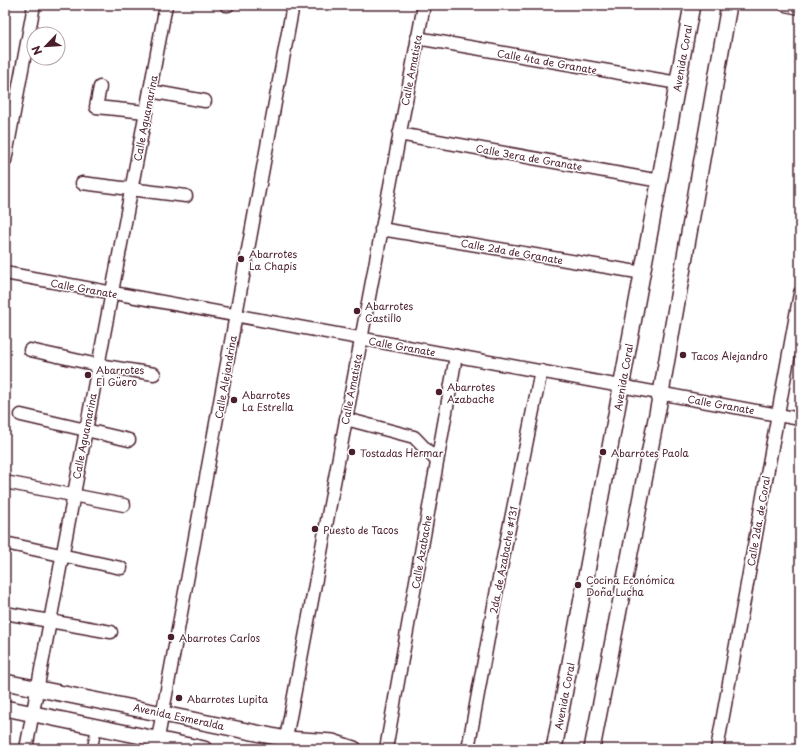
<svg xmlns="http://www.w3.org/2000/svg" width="805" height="754" viewBox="0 0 805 754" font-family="'Playpen Sans',sans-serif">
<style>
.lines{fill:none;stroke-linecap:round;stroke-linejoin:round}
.pedestrian-casing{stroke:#4a1f2b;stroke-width:12}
.minor-casing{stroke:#4a1f2b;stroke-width:15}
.tertiary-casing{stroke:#4a1f2b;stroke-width:18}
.pedestrian{stroke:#fff;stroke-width:9}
.minor{stroke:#fff;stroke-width:12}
.tertiary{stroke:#fff;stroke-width:15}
.poi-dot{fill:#4a1f2b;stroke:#fff;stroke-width:1.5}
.labels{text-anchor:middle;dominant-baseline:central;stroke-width:3;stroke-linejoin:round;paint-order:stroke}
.street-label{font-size:10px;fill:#4a1f2b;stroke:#fff}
.poi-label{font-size:10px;fill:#4a1f2b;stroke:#fff;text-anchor:start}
</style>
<rect width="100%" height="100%" fill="#fff"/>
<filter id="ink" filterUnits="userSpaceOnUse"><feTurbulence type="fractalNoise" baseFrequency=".025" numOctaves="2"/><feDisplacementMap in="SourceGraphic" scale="8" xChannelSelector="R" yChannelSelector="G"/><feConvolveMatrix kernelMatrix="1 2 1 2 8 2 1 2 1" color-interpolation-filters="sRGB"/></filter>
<g filter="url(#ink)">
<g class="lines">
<g class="pedestrian-casing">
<polyline id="pedestrian" points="92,749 97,726"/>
</g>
<g class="minor-casing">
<g id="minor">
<polyline points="226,5 228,5"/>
<polyline points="785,5 800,8"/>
<polyline points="417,38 678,83"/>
<polyline points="100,87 96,107 146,112"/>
<polyline points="150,91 205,101"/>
<polyline points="399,134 660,181"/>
<polyline points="5,161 34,5"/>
<polyline points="82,183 186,196"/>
<polyline points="381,229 643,273"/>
<polyline points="5,273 800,419"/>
<polyline points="30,350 98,365 154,374"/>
<polyline points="21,415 129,440"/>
<polyline points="346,419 414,437 437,461"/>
<polyline points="10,483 124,505"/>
<polyline points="5,543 121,568"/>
<polyline points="5,613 111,632"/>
<polyline points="26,749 166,5"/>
<polyline points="156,749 293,5"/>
<polyline points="284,749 424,5"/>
<polyline points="386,749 456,356"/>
<polyline points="468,749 499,578 541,371"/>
<polyline points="717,749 800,293"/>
</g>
</g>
<g class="tertiary-casing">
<g id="tertiary">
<polyline points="5,682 286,739 333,742 354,749"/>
<polyline points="5,708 204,749"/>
<polyline points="554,749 692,5"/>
<polyline points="592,749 661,393 729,5"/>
</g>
</g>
<use href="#pedestrian" class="pedestrian"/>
<use href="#minor" class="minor"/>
<use href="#tertiary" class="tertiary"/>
</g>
</g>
<g class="poi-dot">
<circle cx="241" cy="259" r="4"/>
<circle cx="357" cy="311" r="4"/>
<circle cx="683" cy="355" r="4"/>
<circle cx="88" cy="375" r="4"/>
<circle cx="439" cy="392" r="4"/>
<circle cx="234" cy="400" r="4"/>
<circle cx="352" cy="452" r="4"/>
<circle cx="603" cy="452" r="4"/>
<circle cx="315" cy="529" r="4"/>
<circle cx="578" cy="585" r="4"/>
<circle cx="171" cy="637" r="4"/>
<circle cx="179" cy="698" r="4"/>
</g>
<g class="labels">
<g class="street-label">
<text transform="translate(682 58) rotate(-80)">Avenida Coral</text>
<text transform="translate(547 61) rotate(10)">Calle 4ta de Granate</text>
<text transform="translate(411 70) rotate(-79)">Calle Amatista</text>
<text transform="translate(145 118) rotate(-79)">Calle Aguamarina</text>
<text transform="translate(529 157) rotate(10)">Calle 3era de Granate</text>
<text transform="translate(512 251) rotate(10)">Calle 2da de Granate</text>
<text transform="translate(84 288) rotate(10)">Calle Granate</text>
<text transform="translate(402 346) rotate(10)">Calle Granate</text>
<text transform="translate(225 377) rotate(-80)">Calle Alejandrina</text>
<text transform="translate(623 377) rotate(-80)">Avenida Coral</text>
<text transform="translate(351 389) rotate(-79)">Calle Amatista</text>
<text transform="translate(721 404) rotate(10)">Calle Granate</text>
<text transform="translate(84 436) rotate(-79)">Calle Aguamarina</text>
<text transform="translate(758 521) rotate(-80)">Calle 2da. de Coral</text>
<text transform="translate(421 552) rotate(-80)">Calle Azabache</text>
<text transform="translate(503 560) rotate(-79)">2da. de Azabache #131</text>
<text transform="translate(564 696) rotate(-79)">Avenida Coral</text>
<text transform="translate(179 716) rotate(12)">Avenida Esmeralda</text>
</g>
<g class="poi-label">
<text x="249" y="253">Abarrotes<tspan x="249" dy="12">La Chapis</tspan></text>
<text x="365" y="305">Abarrotes<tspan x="365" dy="12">Castillo</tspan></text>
<text x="691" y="355">Tacos Alejandro</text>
<text x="96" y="369">Abarrotes<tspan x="96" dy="12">El Güero</tspan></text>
<text x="447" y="386">Abarrotes<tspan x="447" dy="12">Azabache</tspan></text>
<text x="242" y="394">Abarrotes<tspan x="242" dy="12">La Estrella</tspan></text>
<text x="360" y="452">Tostadas Hermar</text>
<text x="611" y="452">Abarrotes Paola</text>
<text x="323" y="529">Puesto de Tacos</text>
<text x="586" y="579">Cocina Económica<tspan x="586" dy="12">Doña Lucha</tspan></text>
<text x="179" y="637">Abarrotes Carlos</text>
<text x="187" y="698">Abarrotes Lupita</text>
</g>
</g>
<rect width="805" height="754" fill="none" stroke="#fff" stroke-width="20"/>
<rect x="10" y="10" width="785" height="734" fill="none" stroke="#4a1f2b" stroke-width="1.5" filter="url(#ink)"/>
<g transform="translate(46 46) rotate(245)"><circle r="19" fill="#ffffff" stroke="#b7a5aa"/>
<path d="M0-3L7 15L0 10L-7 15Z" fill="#4a1f2b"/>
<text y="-6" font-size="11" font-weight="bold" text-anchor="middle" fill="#4a1f2b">N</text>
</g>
</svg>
